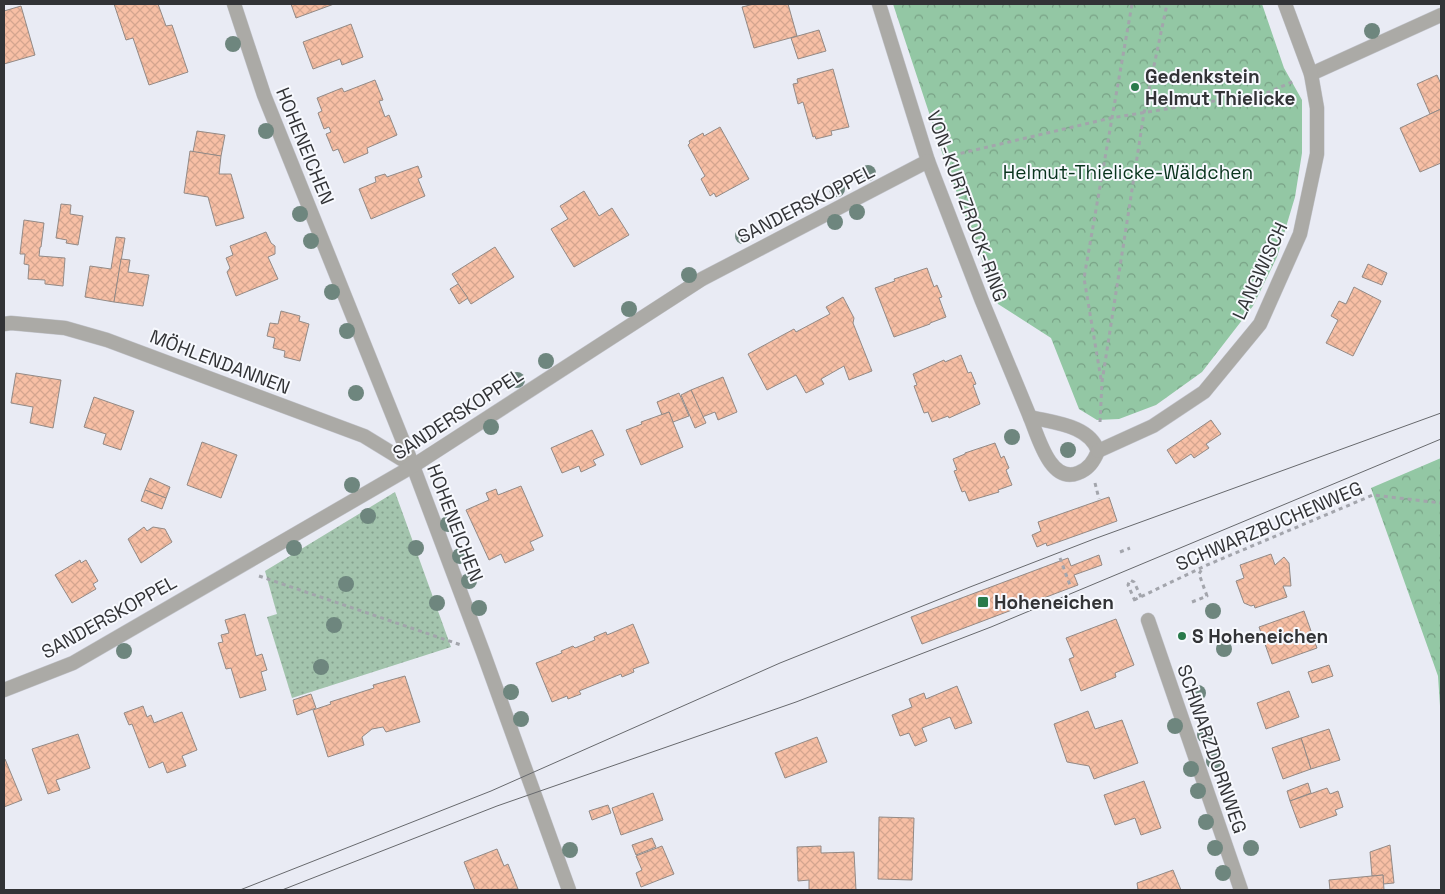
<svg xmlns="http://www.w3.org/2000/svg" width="1445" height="894" viewBox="0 0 1445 894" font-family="'Space Grotesk',sans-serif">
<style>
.forest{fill:url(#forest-crowns)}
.park{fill:url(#park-dots)}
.building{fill:url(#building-cross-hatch);stroke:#938a86}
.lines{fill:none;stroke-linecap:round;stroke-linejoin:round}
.minor-casing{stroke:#c4c6ce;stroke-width:15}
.path{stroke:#a3a5ac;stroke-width:3;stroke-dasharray:4 4;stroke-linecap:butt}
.minor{stroke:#abaaa6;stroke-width:14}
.tram{stroke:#67696d;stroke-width:1}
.tree{fill:#6e867e}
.poi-dot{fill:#297a4b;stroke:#f7f9fe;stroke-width:2}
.labels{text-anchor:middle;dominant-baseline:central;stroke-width:4;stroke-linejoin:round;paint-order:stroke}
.poi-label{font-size:19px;font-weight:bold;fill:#323336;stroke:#f7f9fe;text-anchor:start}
.street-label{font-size:19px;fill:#323336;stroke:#f7f9fe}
.park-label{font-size:19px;fill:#09341d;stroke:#f7f9fe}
</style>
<defs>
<pattern id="forest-crowns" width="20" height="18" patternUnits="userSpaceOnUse" patternTransform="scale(1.25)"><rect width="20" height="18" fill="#93c7a4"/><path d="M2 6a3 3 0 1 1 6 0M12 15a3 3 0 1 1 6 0" fill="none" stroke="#79a286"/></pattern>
<pattern id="park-dots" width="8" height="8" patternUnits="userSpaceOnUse" patternTransform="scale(1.25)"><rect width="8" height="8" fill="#a3c4ad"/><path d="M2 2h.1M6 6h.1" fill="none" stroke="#85a08e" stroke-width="1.8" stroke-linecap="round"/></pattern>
<pattern id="building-cross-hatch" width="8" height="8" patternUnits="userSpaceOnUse" patternTransform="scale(1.25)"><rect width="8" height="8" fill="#f7bfa5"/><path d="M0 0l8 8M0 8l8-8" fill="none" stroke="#d4a58f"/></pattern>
</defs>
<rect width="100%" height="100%" fill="#e9ebf4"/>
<g class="forest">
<polygon points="893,4 1262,4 1284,68 1302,100 1302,153 1295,197 1277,257 1253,306 1202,372 1156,405 1119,419 1097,420 1079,409 1051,338 998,304 943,155"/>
<polygon points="1441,458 1441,721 1438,676 1371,488"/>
</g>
<polygon class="park" points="395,492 451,647 292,698 267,617 277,614 265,571"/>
<g class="building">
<polygon points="114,4 158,4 166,26 172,25 188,72 149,85 133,38 126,40"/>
<polygon points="291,4 334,4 296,18"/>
<polygon points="754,4 788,4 797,36 754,48 742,7"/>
<polygon points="21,6 35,55 4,64 4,11"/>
<polygon points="351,24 363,57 342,65 340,59 313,69 303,42"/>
<polygon points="819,30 826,51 798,59 791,38"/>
<polygon points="833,69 849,127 831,131 832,135 816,139 815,136 813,137 803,102 798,104 793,84 798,83 797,79"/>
<polygon points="1437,75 1441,84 1441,109 1430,114 1417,84"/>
<polygon points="375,80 383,100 379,101 385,117 389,115 397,135 367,148 368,153 344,163 338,149 333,151 326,134 331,132 329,127 324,129 318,113 322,111 317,98 342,88 344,92"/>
<polygon points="1441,109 1441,163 1420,172 1400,128"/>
<polygon points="720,127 749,179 716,197 714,193 710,196 701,179 705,176 688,145 690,143 689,141 703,133 704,136"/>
<polygon points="197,131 225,135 221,156 193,152"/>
<polygon points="190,151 221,156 219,174 231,174 244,218 216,226 208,197 184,193"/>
<polygon points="418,166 422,177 418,179 425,196 371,219 359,189 376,182 375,177 385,174 387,177"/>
<polygon points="584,191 599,216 612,208 629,235 574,267 551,229 568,219 560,206"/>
<polygon points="61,204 71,205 70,214 83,216 78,245 66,243 67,240 56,238"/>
<polygon points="24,220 44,223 41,247 40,247 39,256 65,258 63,286 45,284 45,280 28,279 29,265 24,264 25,254 20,254"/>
<polygon points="266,232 271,243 275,246 275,254 268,257 278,279 236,296 227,272 230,268 226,258 233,255 230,246"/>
<polygon points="116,237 125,238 114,302 85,297 90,266 111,269"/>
<polygon points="495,247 514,277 471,304 452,274"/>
<polygon points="121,259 130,260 128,272 149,275 143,306 114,302"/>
<polygon points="1368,264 1387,273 1382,285 1362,277"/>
<polygon points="927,268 934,287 937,285 942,297 939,298 946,317 930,323 930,324 894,337 875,288 895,281 894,279"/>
<polygon points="458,284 468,298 459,304 450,289"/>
<polygon points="1354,287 1381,301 1353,356 1326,343 1338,320 1331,316 1339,301 1346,304"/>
<polygon points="843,297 854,318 853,323 872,371 849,380 844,366 821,379 824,384 806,393 796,375 767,390 748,354 794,329 796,332 830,314 826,307"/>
<polygon points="281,311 300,316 299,321 309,324 300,361 284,357 285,351 273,348 275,338 267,336 270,323 278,324"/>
<polygon points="961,355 968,373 971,372 976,384 973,385 980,404 949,418 948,416 932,422 928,412 924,413 914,386 917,385 913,374 944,360 945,362"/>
<polygon points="16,373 61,380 53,428 30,423 33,407 11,403"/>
<polygon points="723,377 737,412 718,420 715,412 702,417 691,390"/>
<polygon points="691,390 706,423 695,428 681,395"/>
<polygon points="679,393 689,416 673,422 669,412 662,415 657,402"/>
<polygon points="94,397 134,411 121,450 103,444 106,434 84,427"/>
<polygon points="669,412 683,447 641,465 626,430 642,424 641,422"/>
<polygon points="1211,420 1221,434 1206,444 1209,448 1194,458 1191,454 1176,464 1167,450"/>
<polygon points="592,430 604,455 593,460 596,465 581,472 579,466 562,473 551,448"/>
<polygon points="202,442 237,455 221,498 187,485"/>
<polygon points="995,443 1001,458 1004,456 1009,468 1006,470 1012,485 998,490 999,492 969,501 965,491 962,492 954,471 957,470 953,459 965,454 965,453"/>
<polygon points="150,478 170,487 166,498 145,490"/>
<polygon points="521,486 543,536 530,542 534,550 505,563 501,554 489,560 466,510 489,500 486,493 496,489 498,495"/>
<polygon points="145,490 166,498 162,509 141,501"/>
<polygon points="1109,497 1117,521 1047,546 1046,543 1037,547 1032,535 1041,531 1038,522"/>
<polygon points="144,527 147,531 153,527 165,529 172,542 141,563 128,539"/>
<polygon points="1271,554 1275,565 1284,557 1289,563 1291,586 1283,586 1287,597 1255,608 1254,605 1251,606 1244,603 1236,581 1244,578 1240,565"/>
<polygon points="1099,555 1102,565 1074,575 1078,585 922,644 911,617 1068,558 1071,566"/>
<polygon points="80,560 81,563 86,560 98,581 93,584 96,589 72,603 55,575"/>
<polygon points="1304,611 1317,648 1272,664 1259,627"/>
<polygon points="245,614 256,656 262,654 267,670 261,672 266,690 240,698 231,668 226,669 218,643 223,642 221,635 229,633 225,620"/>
<polygon points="1116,619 1134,665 1115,673 1116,677 1081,691 1069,659 1074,657 1066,638"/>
<polygon points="633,624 649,663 633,669 634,672 622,677 621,674 579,691 581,694 568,699 567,696 552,702 536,663 562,653 561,651 573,646 575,648 595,640 594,637 606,632 607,635"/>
<polygon points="1329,665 1333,676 1312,683 1308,672"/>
<polygon points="405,676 420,722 386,732 383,727 372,729 362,737 364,745 328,757 313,710 331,704 330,702 374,688 373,685"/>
<polygon points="957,686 972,723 955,729 950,717 922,728 927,741 915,746 909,733 900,736 892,715 912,707 909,699 924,693 926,699"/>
<polygon points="1289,691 1299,717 1266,729 1257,703"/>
<polygon points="311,694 316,708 297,715 293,700"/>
<polygon points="143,706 147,717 151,715 154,723 182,712 197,750 182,756 186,766 167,773 163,762 149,768 132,724 129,725 124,713"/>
<polygon points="1088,711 1095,729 1122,720 1138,763 1094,779 1089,766 1067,762 1054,724"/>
<polygon points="1329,729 1340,760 1311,769 1301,738"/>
<polygon points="78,734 90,768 56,780 60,790 48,794 32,749"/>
<polygon points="817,737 827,762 785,778 775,753"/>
<polygon points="1301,738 1311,769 1283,779 1272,748"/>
<polygon points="5,759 22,800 4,807 4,760"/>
<polygon points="1144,781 1161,828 1141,835 1135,818 1115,825 1104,795"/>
<polygon points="1308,783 1311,793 1290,801 1287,791"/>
<polygon points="1327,788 1330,794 1338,791 1343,807 1335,810 1337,815 1300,828 1290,801"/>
<polygon points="653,793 663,820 621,835 612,808"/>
<polygon points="608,805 611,813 592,820 589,811"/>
<polygon points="879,817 914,818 912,880 878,879"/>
<polygon points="652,838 656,847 636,855 632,845"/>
<polygon points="1390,845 1394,883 1383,884 1383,875 1372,876 1370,852"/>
<polygon points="662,846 674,874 641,887 636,873 642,870 636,856"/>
<polygon points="821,846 821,853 854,852 856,890 809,890 809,880 798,881 797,847"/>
<polygon points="497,849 504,866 508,864 518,889 475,890 464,862"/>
<polygon points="1173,870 1181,890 1138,890 1137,883"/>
<polygon points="1383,875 1384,890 1330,890 1329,880"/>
</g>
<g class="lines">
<g class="minor-casing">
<g id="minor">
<polyline points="234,4 264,95 413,466 483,652 569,890"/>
<polyline points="879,4 928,161 982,301 1030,417"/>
<polyline points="1311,74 1441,15"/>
<polyline points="4,324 11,323 65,328 107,340 364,436 413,466"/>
<path d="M1030 417C1054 423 1089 425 1098 451 1094 461 1089 469 1078 473 1050 484 1038 436 1030 417Z"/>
<polyline points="1098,451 1153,426 1204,392 1260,324 1300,234 1317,154 1317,108 1311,74 1285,4"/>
<polyline points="1148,620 1241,890"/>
<polyline points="4,690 73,663 413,466 702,279 928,161"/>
</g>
</g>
<g class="path">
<polyline points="945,157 1111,118 1269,92 1294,81"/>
<polyline points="1101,379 1084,278 1132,4"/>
<polyline points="1100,422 1102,382 1144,113 1167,4"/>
<polyline points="1095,483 1099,499"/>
<polyline points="1120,552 1130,548"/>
<polyline points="1060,558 1071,588"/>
<polyline points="259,576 461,645"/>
<polyline points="1134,600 1207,565 1373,495 1441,503"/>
<polyline points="1135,601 1128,585 1130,580 1134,582 1141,597"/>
<polyline points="1192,602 1207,596 1199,574 1203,567"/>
</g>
<use href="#minor" class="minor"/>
<g class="tram">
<polyline points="240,890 491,791 780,663 970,587 1094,539 1441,413"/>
<polyline points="282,890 497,806 796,702 991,627 1441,439"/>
</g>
</g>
<g class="tree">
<circle cx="1372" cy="31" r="8"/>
<circle cx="233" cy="44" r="8"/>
<circle cx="266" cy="131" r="8"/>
<circle cx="868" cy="173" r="8"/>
<circle cx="837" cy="189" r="8"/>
<circle cx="857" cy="212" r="8"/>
<circle cx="300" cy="214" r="8"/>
<circle cx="835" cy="222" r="8"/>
<circle cx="743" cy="236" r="8"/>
<circle cx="311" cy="241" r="8"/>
<circle cx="689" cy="275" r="8"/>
<circle cx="332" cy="292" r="8"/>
<circle cx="629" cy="309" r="8"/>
<circle cx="347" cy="331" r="8"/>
<circle cx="546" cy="361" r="8"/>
<circle cx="517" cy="380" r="8"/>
<circle cx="356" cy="393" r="8"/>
<circle cx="491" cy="427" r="8"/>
<circle cx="1012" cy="437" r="8"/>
<circle cx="1068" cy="450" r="8"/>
<circle cx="352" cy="485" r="8"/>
<circle cx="368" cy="516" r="8"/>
<circle cx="448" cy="524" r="8"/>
<circle cx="294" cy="548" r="8"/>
<circle cx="416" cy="548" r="8"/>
<circle cx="460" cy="556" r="8"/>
<circle cx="469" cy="581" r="8"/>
<circle cx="346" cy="584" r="8"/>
<circle cx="437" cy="603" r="8"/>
<circle cx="479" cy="608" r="8"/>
<circle cx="1213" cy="611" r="8"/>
<circle cx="334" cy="625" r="8"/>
<circle cx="1224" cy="649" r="8"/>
<circle cx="124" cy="651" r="8"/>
<circle cx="321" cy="667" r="8"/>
<circle cx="511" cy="692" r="8"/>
<circle cx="1198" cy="693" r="8"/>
<circle cx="521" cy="719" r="8"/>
<circle cx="1175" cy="726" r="8"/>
<circle cx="1205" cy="735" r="8"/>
<circle cx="1214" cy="761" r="8"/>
<circle cx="1191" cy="769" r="8"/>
<circle cx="1198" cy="791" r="8"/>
<circle cx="1206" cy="822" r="8"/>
<circle cx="1215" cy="848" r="8"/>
<circle cx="1251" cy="848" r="8"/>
<circle cx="570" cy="850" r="8"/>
<circle cx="1223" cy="873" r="8"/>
</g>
<g class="poi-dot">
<circle cx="1135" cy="87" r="5"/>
<rect x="977" y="596" width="12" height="12" rx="2.5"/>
<circle cx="1182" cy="636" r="5"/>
</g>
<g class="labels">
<g class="poi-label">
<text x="1145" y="76">Gedenkstein<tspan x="1145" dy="22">Helmut Thielicke</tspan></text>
<text x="994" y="602">Hoheneichen</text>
<text x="1192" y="636">S Hoheneichen</text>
</g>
<g class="street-label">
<text transform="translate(305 146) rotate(68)">HOHENEICHEN</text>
<text transform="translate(806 204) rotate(-27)">SANDERSKOPPEL</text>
<text transform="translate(967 206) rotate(70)">VON-KURTZROCK-RING</text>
<text transform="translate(1260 271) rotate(-65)">LANGWISCH</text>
<text transform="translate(220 362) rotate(21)">MÖHLENDANNEN</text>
<text transform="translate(458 414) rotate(-33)">SANDERSKOPPEL</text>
<text transform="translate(455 523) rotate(69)">HOHENEICHEN</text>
<text transform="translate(1269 526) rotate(-23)">SCHWARZBUCHENWEG</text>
<text transform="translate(109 617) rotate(-29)">SANDERSKOPPEL</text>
<text transform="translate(1212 749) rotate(71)">SCHWARZDORNWEG</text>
</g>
<g class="park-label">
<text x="1128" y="172">Helmut-Thielicke-Wäldchen</text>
</g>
</g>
<rect width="1445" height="894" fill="none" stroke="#323336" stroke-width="10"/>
</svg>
